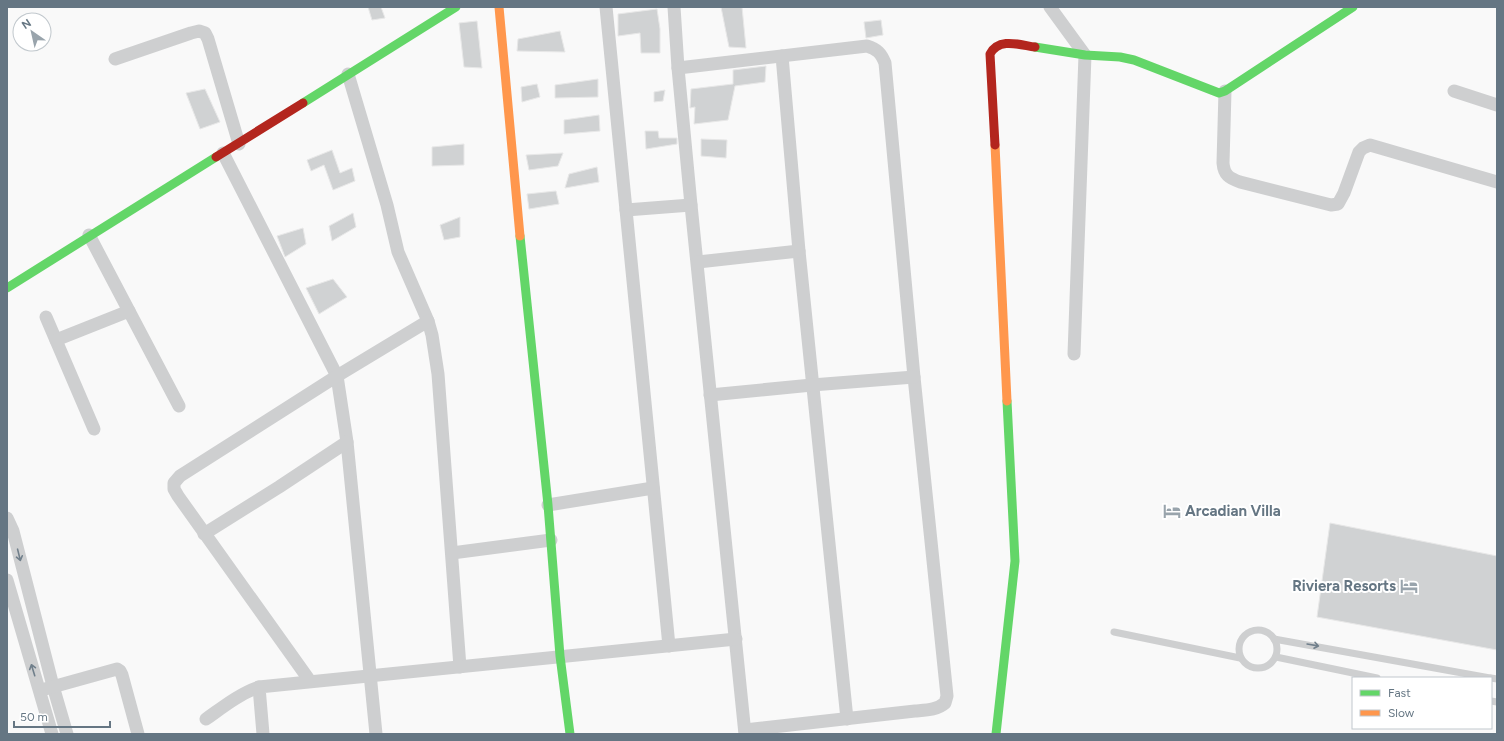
<svg xmlns="http://www.w3.org/2000/svg" width="1504" height="741" viewBox="0 0 1504 741" font-family="Figtree,sans-serif">
<style>
.building{fill:#d0d2d3;stroke:#e8e8e8}
.lines{fill:none;stroke-linecap:round;stroke-linejoin:round}
.lane{stroke:#cecfd0;stroke-width:7}
.street{stroke:#cecfd0;stroke-width:13}
.fast{stroke:#63d668;stroke-width:9}
.slow{stroke:#ff974d;stroke-width:9}
.jam{stroke:#b3261e;stroke-width:9}
.oneway{stroke:#707f8b}
.labels{text-anchor:middle;dominant-baseline:central;stroke-width:4;stroke-linejoin:round;paint-order:stroke}
.poi-label{font-size:15px;font-weight:bold;fill:#657683;stroke:#fff;text-anchor:start}
</style>
<rect width="100%" height="100%" fill="#f9f9f9"/>
<g class="building">
<polygon points="368,7 381,7 385,18 372,20"/>
<polygon points="721,7 742,7 746,48 729,47"/>
<polygon points="657,9 660,29 660,53 641,53 640,33 618,36 618,14"/>
<polygon points="881,20 883,35 866,38 864,22"/>
<polygon points="477,21 482,68 464,67 459,23"/>
<polygon points="560,31 565,52 517,51 518,39"/>
<polygon points="766,66 765,82 735,86 728,120 694,124 695,107 690,108 691,89 733,84 733,70"/>
<polygon points="598,79 598,97 555,98 555,85"/>
<polygon points="537,84 540,97 522,102 521,87"/>
<polygon points="205,89 220,122 200,129 186,93"/>
<polygon points="665,90 663,101 654,102 654,92"/>
<polygon points="599,115 600,131 564,134 564,120"/>
<polygon points="645,131 658,131 659,138 677,138 677,144 646,149"/>
<polygon points="701,139 727,140 726,158 701,156"/>
<polygon points="464,144 464,165 432,166 432,147"/>
<polygon points="332,150 340,173 352,168 355,181 333,190 324,165 311,171 307,160"/>
<polygon points="563,153 558,166 529,170 526,155"/>
<polygon points="597,167 599,182 565,188 569,174"/>
<polygon points="556,191 559,204 529,209 527,194"/>
<polygon points="353,213 356,227 332,241 329,226"/>
<polygon points="460,217 460,237 444,240 440,225"/>
<polygon points="303,228 306,244 285,257 277,236"/>
<polygon points="333,279 347,297 319,314 306,288"/>
<polygon points="1330,523 1497,556 1497,650 1317,617"/>
</g>
<g class="lines">
<g class="lane">
<circle cx="1258" cy="649" r="19"/>
<polyline points="1114,632 1240,658"/>
<polyline points="1274,639 1490,678"/>
<polyline points="1276,657 1377,678"/>
<polyline points="1491,678 1497,679"/>
<polyline points="1491,701 1497,702"/>
</g>
<g class="street">
<polyline points="606,7 669,646"/>
<polyline points="674,7 678,68 691,205 745,734"/>
<polyline points="1050,7 1085,55 1074,354"/>
<polyline points="782,56 799,251 847,719"/>
<polyline points="115,59 191,33 199,31 205,33 208,39 239,144"/>
<path d="M678 68 867 46C877 49 881 53 885 63L914 377 947 696 945 703C937 710 926 710 915 711L745 730"/>
<polyline points="348,74 387,205 398,252 428,321 432,335 438,374 460,667"/>
<path d="M1225 91 1223 163C1224 175 1229 178 1240 182L1331 205 1338 204 1344 193 1359 152 1363 148 1370 145 1497 182"/>
<polyline points="1454,91 1497,105"/>
<polyline points="223,153 337,376 347,442 376,734"/>
<polyline points="626,210 691,205"/>
<polyline points="89,235 179,406"/>
<polyline points="698,262 799,251"/>
<polyline points="46,317 94,429"/>
<polyline points="56,340 129,311"/>
<polyline points="710,395 812,385 914,377"/>
<polyline points="548,505 653,488"/>
<polyline points="7,518 13,531 53,686 67,734"/>
<polyline points="204,534 279,487 347,442"/>
<polyline points="452,553 551,540"/>
<polyline points="7,580 52,734"/>
<polyline points="310,681 178,496 174,489 174,483 180,476 337,376 428,321"/>
<polyline points="45,689 117,669 120,671 122,675 138,734"/>
<path d="M206 719C223 707 239 694 259 687"/>
<polyline points="263,734 259,687 736,639"/>
</g>
<g class="fast">
<polyline points="1035,47 1085,55 1120,57 1134,60 1219,93 1225,91 1353,7"/>
<polyline points="303,103 456,7"/>
<polyline points="520,236 548,505 560,656 570,734"/>
<polyline points="7,288 216,157"/>
<polyline points="996,734 1015,561 1007,401"/>
</g>
<g class="slow">
<polyline points="499,7 520,236"/>
<polyline points="995,145 1007,401"/>
</g>
<g class="jam">
<path d="M995 145 990 54C999 37 1020 45 1035 47"/>
<polyline points="216,157 303,103"/>
</g>
</g>
<defs><path id="oneway-shaft" d="M-6 0H5M1.5-3L5.5 0L1.5 3" fill="none" stroke-width="1.6" stroke-linecap="round" stroke-linejoin="round"/></defs>
<g class="oneway">
<use href="#oneway-shaft" transform="translate(19 555) rotate(76)"/>
<use href="#oneway-shaft" transform="translate(1313 645) rotate(10)"/>
<use href="#oneway-shaft" transform="translate(33 670) rotate(-107)"/>
</g>
<defs>
<g id="hotel-bare" transform="scale(1.38)"><path d="M-6-4.5h1.5V1H6V5H4.5V3h-9V5H-6ZM-4 0a1.8 1.8 0 1 1 3.6 0ZM.5 0V-2.5h3Q6-2.5 6 0Z" fill="#99a4ac" stroke="#fff" stroke-width="2.5" paint-order="stroke"/></g>
</defs>
<g fill-rule="evenodd">
<use href="#hotel-bare" x="1172" y="511"/>
<use href="#hotel-bare" x="1409" y="586"/>
</g>
<g class="labels">
<g class="poi-label">
<text x="1185" y="511">Arcadian Villa</text>
<text x="1396" y="586" text-anchor="end">Riviera Resorts</text>
</g>
</g>
<rect width="1504" height="741" fill="none" stroke="#657683" stroke-width="16"/>
<rect x="1352" y="677" width="140" height="52" fill="#ffffff" stroke="#c1c8cd"/>
<rect x="1360" y="690" width="20" height="6" fill="#63d668" stroke="#c1c8cd"/>
<text x="1388" y="697" font-size="12" fill="#657683">Fast</text>
<rect x="1360" y="710" width="20" height="6" fill="#ff974d" stroke="#c1c8cd"/>
<text x="1388" y="717" font-size="12" fill="#657683">Slow</text>
<g transform="translate(32 32) rotate(326)"><circle r="19" fill="#ffffff" stroke="#c1c8cd"/>
<path d="M0-3L7 15L0 10L-7 15Z" fill="#99a4ac"/>
<text y="-6" font-size="11" font-weight="bold" text-anchor="middle" fill="#657683">N</text>
</g>
<path d="M14 721v6h96v-6" fill="none" stroke="#657683" stroke-width="2"/>
<text x="20" y="721" font-size="12" fill="#657683" stroke="#ffffff" stroke-width="3" paint-order="stroke">50 m</text>
</svg>
